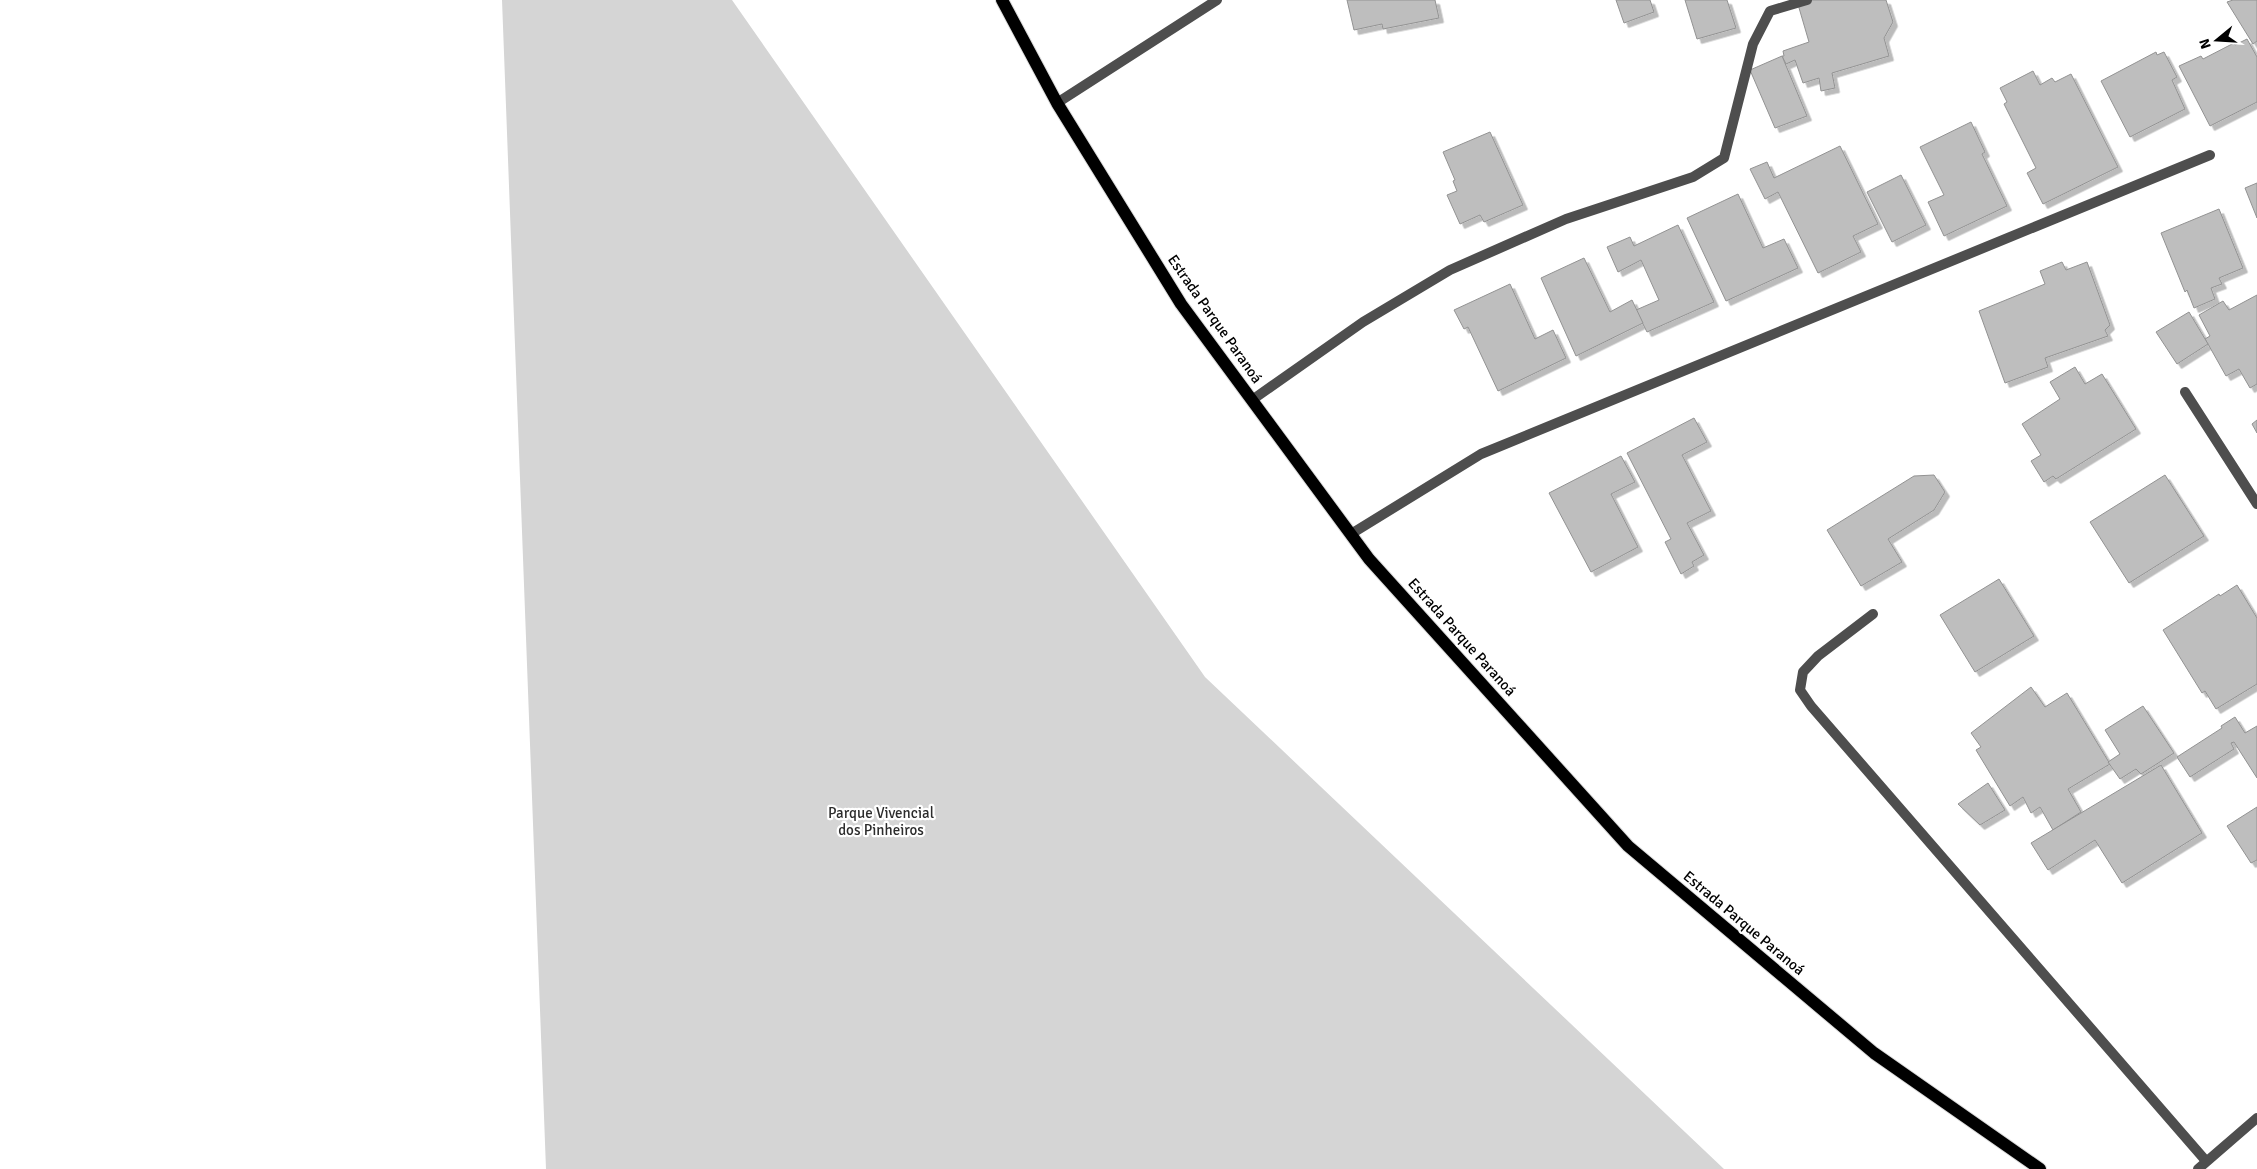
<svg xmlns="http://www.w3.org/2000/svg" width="2257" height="1169" viewBox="0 0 2257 1169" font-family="Signika,sans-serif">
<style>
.green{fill:#d5d5d5}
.building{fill:#bebebe;stroke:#929292;filter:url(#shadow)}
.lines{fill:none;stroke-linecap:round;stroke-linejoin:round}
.primary-casing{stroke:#dbdbdb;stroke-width:14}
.street{stroke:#4e4e4e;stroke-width:10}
.primary{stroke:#000;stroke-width:12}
.labels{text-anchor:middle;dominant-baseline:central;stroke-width:4.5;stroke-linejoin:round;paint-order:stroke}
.street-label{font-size:15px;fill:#000;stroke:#fff}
.park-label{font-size:15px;fill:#2c2c2c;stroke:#fff}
</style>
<defs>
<filter id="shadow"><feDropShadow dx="4.5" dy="4.5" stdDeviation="0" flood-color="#0004"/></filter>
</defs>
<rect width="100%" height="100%" fill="#fff"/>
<polygon class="green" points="502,0 732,0 1205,677 1724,1169 546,1169"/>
<g class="building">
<polygon points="1347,0 1435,0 1439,18 1383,29 1382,24 1354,30"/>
<polygon points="1616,0 1650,0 1654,12 1624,23"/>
<polygon points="1685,0 1727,0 1736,28 1697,39"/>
<polygon points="1801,0 1886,0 1893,22 1884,38 1889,56 1832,73 1835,88 1821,91 1819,78 1803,83 1795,60 1786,64 1782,56 1784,56 1783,51 1809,42 1797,1"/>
<polygon points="2233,0 2257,0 2257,41 2253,44 2227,2"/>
<polygon points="2247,39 2257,57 2257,102 2210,126 2179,66 2201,56 2203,59 2234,43 2235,45"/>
<polygon points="2156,52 2157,55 2164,52 2177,77 2172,80 2185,109 2130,137 2101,81"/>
<polygon points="1782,56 1807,116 1775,128 1750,70"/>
<polygon points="2033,71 2040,85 2052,78 2055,82 2071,74 2118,167 2043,204 2027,173 2036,168 2004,104 2007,102 2000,88"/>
<polygon points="1971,122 1985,152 1982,154 2007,206 1944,236 1928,202 1944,195 1920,147"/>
<polygon points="1490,132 1523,205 1484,222 1480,215 1460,224 1447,195 1457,191 1453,181 1455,180 1443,152"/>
<polygon points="1840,146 1878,224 1853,236 1861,252 1818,273 1778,192 1765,199 1750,169 1767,162 1774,178"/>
<polygon points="1901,175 1926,225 1892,242 1867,192"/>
<polygon points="2257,183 2257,218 2245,188"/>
<polygon points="1738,194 1763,248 1784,239 1798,268 1726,301 1687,218"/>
<polygon points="2219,209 2243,268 2219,278 2222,284 2211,288 2215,299 2194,308 2187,290 2185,292 2161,233"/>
<polygon points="1678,225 1714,302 1647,332 1636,310 1659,300 1641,260 1618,272 1607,247 1630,237 1634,246"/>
<polygon points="1584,258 1610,312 1632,300 1643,323 1576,356 1541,278"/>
<polygon points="2062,262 2066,270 2087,262 2110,325 2105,330 2108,336 2045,358 2048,367 2005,383 1979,311 2045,284 2040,271"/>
<polygon points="1510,284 1535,339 1553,330 1566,358 1498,391 1468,327 1464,329 1454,310"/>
<polygon points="2257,295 2257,384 2250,388 2239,369 2226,376 2208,344 2205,339 2210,336 2199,315 2223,301 2229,310"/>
<polygon points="2189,312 2208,344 2177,364 2156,332"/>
<polygon points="2075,367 2085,384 2102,374 2136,429 2056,479 2053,476 2044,482 2031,461 2041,455 2022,424 2060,399 2050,382"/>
<polygon points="1694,418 1707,442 1682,455 1711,511 1687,523 1704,555 1692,562 1694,566 1681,574 1665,542 1671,539 1627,453"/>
<polygon points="2257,420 2257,433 2252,424"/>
<polygon points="1621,456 1635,482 1611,494 1638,547 1591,572 1549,493"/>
<polygon points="1934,475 1945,492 1934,510 1888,539 1902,562 1861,586 1827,530 1914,476"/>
<polygon points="2165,475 2204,536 2129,583 2090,522"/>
<polygon points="1999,579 2034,636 1975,672 1940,615"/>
<polygon points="2237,585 2257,618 2257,684 2216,709 2205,691 2202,693 2163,630 2219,594 2220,596"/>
<polygon points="2031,687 2045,707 2067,693 2110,764 2068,789 2081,812 2053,830 2040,807 2031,813 2023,797 2010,806 1976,750 1981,747 1971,733"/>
<polygon points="2143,706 2174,753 2141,774 2136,769 2120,779 2108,762 2120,754 2105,730"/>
<polygon points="2235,717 2245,733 2257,726 2257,778 2234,742 2231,743 2234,749 2190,777 2177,757 2222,728 2221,726"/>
<polygon points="2161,765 2202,833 2122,883 2095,840 2048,870 2031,843"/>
<polygon points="1988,783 2005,810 1980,825 1958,804"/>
<polygon points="2257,807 2257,860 2251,863 2227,826"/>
</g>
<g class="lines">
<g class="primary-casing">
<polyline id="primary" points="1002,0 1057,103 1181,304 1369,559 1628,846 1874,1053 2040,1169"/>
</g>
<g class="street">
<polyline points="1057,103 1217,0"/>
<polyline points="2185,392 2257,504"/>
<polyline points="1252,400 1363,322 1450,270 1566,219 1693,177 1724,158 1753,44 1770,11 1807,0"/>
<polyline points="1351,534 1481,454 2210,155"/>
<polyline points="1873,614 1818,656 1803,672 1800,690 1811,706 2206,1161"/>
<polyline points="2198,1169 2257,1118"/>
</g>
<use href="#primary" class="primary"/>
</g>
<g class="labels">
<g class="street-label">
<text transform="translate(1215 319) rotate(55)">Estrada Parque Paranoá</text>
<text transform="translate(1462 637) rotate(48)">Estrada Parque Paranoá</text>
<text transform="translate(1744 923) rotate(40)">Estrada Parque Paranoá</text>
</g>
<g class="park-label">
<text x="881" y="813">Parque Vivencial<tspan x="881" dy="17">dos Pinheiros</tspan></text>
</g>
</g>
<g transform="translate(2217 40) rotate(252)" stroke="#ffffff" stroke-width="4" paint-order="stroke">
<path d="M0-4L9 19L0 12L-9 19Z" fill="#000000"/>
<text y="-8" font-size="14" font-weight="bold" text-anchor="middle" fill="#000000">N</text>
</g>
</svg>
